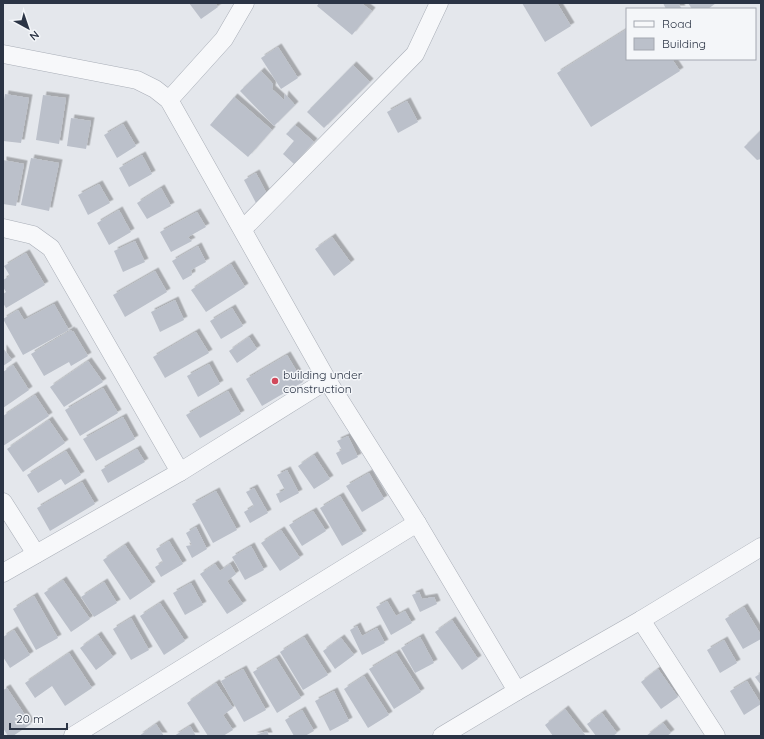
<svg xmlns="http://www.w3.org/2000/svg" width="764" height="739" viewBox="0 0 764 739" font-family="Quicksand,sans-serif">
<style>
.building{fill:#bbc0ca;filter:url(#shadow)}
.lines{fill:none;stroke-linecap:round;stroke-linejoin:round}
.street-casing{stroke:#a9aeb7;stroke-width:19}
.street{stroke:#f7f8fa;stroke-width:18}
.poi-dot{fill:#d1495b;stroke:#f4f6f9;stroke-width:1.5}
.labels{text-anchor:middle;dominant-baseline:central;stroke-width:3;stroke-linejoin:round;paint-order:stroke}
.poi-label{font-size:12px;fill:#2b3445;stroke:#f4f6f9;text-anchor:start}
</style>
<defs>
<filter id="shadow"><feDropShadow dx="3.5" dy="-3.5" stdDeviation="0" flood-color="#0004"/></filter>
</defs>
<rect width="100%" height="100%" fill="#e4e7ec"/>
<g class="building">
<polygon points="189,3 215,3 218,7 201,19"/>
<polygon points="319,3 361,3 372,11 352,35 317,6"/>
<polygon points="522,3 557,3 571,26 545,42"/>
<polygon points="663,3 678,3 682,9 666,9"/>
<polygon points="688,3 716,3 708,9 692,9"/>
<polygon points="627,29 627,59 672,59 680,71 591,127 557,73"/>
<polygon points="278,47 298,78 281,89 261,58"/>
<polygon points="353,65 370,82 324,128 307,112"/>
<polygon points="261,71 273,84 272,89 284,100 285,94 295,105 274,126 240,91"/>
<polygon points="5,94 29,98 21,143 3,141 3,107"/>
<polygon points="43,95 66,98 59,144 36,140"/>
<polygon points="234,97 272,130 248,157 210,125"/>
<polygon points="407,101 418,122 398,133 387,112"/>
<polygon points="71,118 91,121 86,149 67,146"/>
<polygon points="123,124 136,146 117,158 104,135"/>
<polygon points="295,125 314,142 294,164 283,154 294,141 286,134"/>
<polygon points="761,130 761,159 757,160 744,147"/>
<polygon points="142,155 152,174 129,187 119,168"/>
<polygon points="31,158 59,163 49,211 21,205"/>
<polygon points="3,160 24,164 16,206 3,204"/>
<polygon points="256,173 269,198 257,205 244,180"/>
<polygon points="99,184 110,203 88,215 78,195"/>
<polygon points="161,188 171,206 147,219 137,203"/>
<polygon points="119,210 131,232 109,245 97,223"/>
<polygon points="197,212 206,227 188,237 192,241 171,252 160,232"/>
<polygon points="332,237 351,263 334,276 315,249"/>
<polygon points="135,241 145,262 123,272 114,251"/>
<polygon points="198,246 206,262 191,270 192,275 183,280 172,261"/>
<polygon points="26,253 45,285 6,308 3,303 3,294 6,292 3,287 3,280 10,276 4,266"/>
<polygon points="231,264 245,287 206,312 191,290"/>
<polygon points="155,271 167,292 125,317 113,295"/>
<polygon points="175,300 184,320 160,332 151,312"/>
<polygon points="54,304 69,330 23,355 3,319 18,310 24,320"/>
<polygon points="232,308 243,326 221,339 210,321"/>
<polygon points="71,330 72,332 73,331 88,356 71,366 69,362 44,376 31,354"/>
<polygon points="196,332 209,353 165,378 153,357"/>
<polygon points="249,337 257,349 237,363 229,351"/>
<polygon points="3,348 12,360 3,366"/>
<polygon points="287,355 303,382 262,406 246,379"/>
<polygon points="88,361 103,382 64,407 50,387"/>
<polygon points="209,364 220,384 198,397 187,376"/>
<polygon points="13,365 29,390 3,408 3,372"/>
<polygon points="103,388 118,413 80,436 65,410"/>
<polygon points="228,391 241,414 200,438 186,415"/>
<polygon points="35,395 49,416 3,446 3,416"/>
<polygon points="123,417 135,439 96,461 83,439"/>
<polygon points="49,420 65,443 23,472 7,449"/>
<polygon points="348,436 358,457 342,465 336,453 342,450 337,441"/>
<polygon points="137,449 145,462 108,483 101,470"/>
<polygon points="66,451 81,475 65,485 61,479 38,493 27,475"/>
<polygon points="314,455 330,479 314,489 298,466"/>
<polygon points="287,470 299,493 280,503 276,494 285,490 277,475"/>
<polygon points="369,473 384,499 362,512 346,486"/>
<polygon points="82,482 95,504 50,531 37,508"/>
<polygon points="254,488 268,513 250,523 244,512 254,506 246,492"/>
<polygon points="216,491 237,530 213,543 192,504"/>
<polygon points="340,496 363,534 342,546 320,508"/>
<polygon points="313,511 326,531 302,546 289,525"/>
<polygon points="196,527 207,549 192,558 186,546 192,545 186,533"/>
<polygon points="281,530 300,558 280,571 261,543"/>
<polygon points="169,541 183,564 161,577 155,567 163,562 156,549"/>
<polygon points="125,545 152,585 130,600 103,560"/>
<polygon points="251,546 264,570 245,580 232,557"/>
<polygon points="215,564 220,571 230,564 236,574 227,581 243,604 227,614 200,574"/>
<polygon points="63,580 90,619 71,632 44,593"/>
<polygon points="104,582 117,603 94,617 81,597"/>
<polygon points="191,583 203,605 185,615 173,593"/>
<polygon points="419,592 422,599 434,597 437,604 420,612 412,595"/>
<polygon points="34,596 58,638 36,650 13,609"/>
<polygon points="387,601 396,616 405,611 412,623 391,635 376,607"/>
<polygon points="160,603 185,641 164,655 140,616"/>
<polygon points="744,607 761,635 761,639 743,649 725,619"/>
<polygon points="131,618 149,650 131,660 113,629"/>
<polygon points="452,620 478,659 462,670 435,632"/>
<polygon points="357,626 362,636 377,628 385,643 362,655 350,630"/>
<polygon points="14,630 30,655 10,668 3,657 3,637"/>
<polygon points="98,635 113,657 96,670 80,648"/>
<polygon points="304,637 328,675 303,690 280,652"/>
<polygon points="420,637 434,663 415,673 401,648"/>
<polygon points="341,638 354,655 335,669 323,651"/>
<polygon points="724,640 737,663 720,673 707,650"/>
<polygon points="69,653 92,688 65,706 52,686 35,698 25,683"/>
<polygon points="396,653 421,692 394,709 369,669"/>
<polygon points="276,658 301,698 277,713 253,672"/>
<polygon points="243,669 266,710 244,722 221,681"/>
<polygon points="658,669 678,697 661,709 641,682"/>
<polygon points="761,673 761,685 755,677"/>
<polygon points="364,676 389,715 368,728 344,689"/>
<polygon points="747,681 761,704 744,715 730,691"/>
<polygon points="216,683 233,708 223,715 233,730 223,736 208,736 187,703"/>
<polygon points="7,688 31,724 13,736 8,736 3,728 3,690"/>
<polygon points="334,691 349,721 330,731 315,701"/>
<polygon points="565,709 586,736 553,736 545,725"/>
<polygon points="302,710 314,731 305,736 294,736 285,720"/>
<polygon points="602,713 617,733 613,736 596,736 587,724"/>
<polygon points="663,723 671,733 667,736 646,736"/>
<polygon points="156,724 164,736 139,736"/>
<polygon points="190,726 196,736 174,736"/>
<polygon points="267,731 269,736 253,736"/>
</g>
<g class="lines">
<g class="street-casing">
<g id="street">
<polyline points="3,54 137,80 155,89 169,100 327,380 417,523 517,691"/>
<polyline points="169,100 224,39 245,3"/>
<polyline points="3,228 33,235 51,248 180,472"/>
<polyline points="243,229 415,54 439,3"/>
<polyline points="3,502 36,554"/>
<polyline points="3,573 180,472 327,380"/>
<polyline points="641,620 716,736"/>
<polyline points="73,736 417,523"/>
<polyline points="442,736 517,691 641,620 761,547"/>
</g>
</g>
<use href="#street" class="street"/>
</g>
<circle class="poi-dot" cx="275" cy="381" r="4"/>
<g class="labels">
<g class="poi-label">
<text x="283" y="374">building under<tspan x="283" dy="14">construction</tspan></text>
</g>
</g>
<rect width="764" height="739" fill="none" stroke="#2b3445" stroke-width="8"/>
<rect x="626" y="8" width="130" height="52" fill="#f4f6f9" stroke="#a4a8b1"/>
<rect x="634" y="21" width="20" height="6" fill="#f7f8fa" stroke="#a4a8b1"/>
<text x="662" y="28" font-size="12" fill="#2b3445">Road</text>
<rect x="634" y="38" width="20" height="12" fill="#bbc0ca" stroke="#a4a8b1"/>
<text x="662" y="48" font-size="12" fill="#2b3445">Building</text>
<g transform="translate(28 28) rotate(140)" stroke="#f4f6f9" stroke-width="3" paint-order="stroke">
<path d="M0-3L7 15L0 10L-7 15Z" fill="#2b3445"/>
<text y="-6" font-size="11" font-weight="bold" text-anchor="middle" fill="#2b3445">N</text>
</g>
<path d="M10 723v6h57v-6" fill="none" stroke="#2b3445" stroke-width="2"/>
<text x="16" y="723" font-size="12" fill="#2b3445" stroke="#f4f6f9" stroke-width="3" paint-order="stroke">20 m</text>
</svg>
